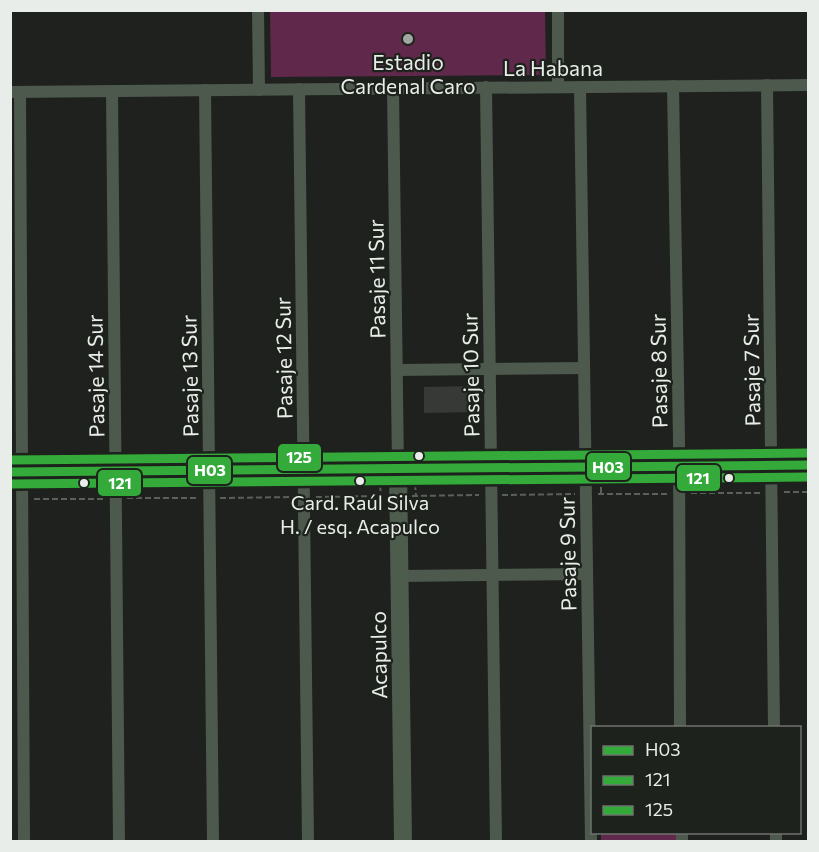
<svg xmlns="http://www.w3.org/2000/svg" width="819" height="852" viewBox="0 0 819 852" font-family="Commissioner,sans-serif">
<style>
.green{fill:#60284b}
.building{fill:#363936}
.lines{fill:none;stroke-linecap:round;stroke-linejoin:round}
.path{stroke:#596158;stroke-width:2;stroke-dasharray:6 3;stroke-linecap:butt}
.street{stroke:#4d594c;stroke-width:12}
.secondary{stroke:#4d5c4c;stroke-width:18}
.bus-1-casing{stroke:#1d221c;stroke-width:14}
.bus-2-casing{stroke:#1d221c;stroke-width:14}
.bus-3-casing{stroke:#1d221c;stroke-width:14}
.bus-1{stroke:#33aa39;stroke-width:9}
.bus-2{stroke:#33aa39;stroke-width:9}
.bus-3{stroke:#33aa39;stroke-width:9}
.poi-dot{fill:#a2a6a2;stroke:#1d221c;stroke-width:2}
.bus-dot{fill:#e9ede9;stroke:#1d221c;stroke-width:2}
.labels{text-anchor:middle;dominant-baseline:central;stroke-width:4.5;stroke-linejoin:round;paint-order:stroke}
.bus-label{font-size:20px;fill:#e9ede9;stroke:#1d221c}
.poi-label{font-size:21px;fill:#e9ede9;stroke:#1d221c}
.street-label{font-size:21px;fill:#e9ede9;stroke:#1d221c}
.line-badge{stroke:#1d221c;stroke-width:2}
.badge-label{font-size:16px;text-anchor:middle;font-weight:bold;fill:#fff}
</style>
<rect width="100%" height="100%" fill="#1e211d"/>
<g class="green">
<polygon points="270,11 545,11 546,75 271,77"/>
<rect x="601" y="833" width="75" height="8"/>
</g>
<polygon class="building" points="475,386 475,412 424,413 424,387"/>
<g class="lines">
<g class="path">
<polyline points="415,484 416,496"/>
<polyline points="380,485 381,496"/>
<polyline points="784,492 808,492"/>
<polyline points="601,493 601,481"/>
<polyline points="691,493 761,493"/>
<polyline points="598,494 668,494"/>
<polyline points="502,495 575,494"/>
<polyline points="412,496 479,495"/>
<polyline points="316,497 383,496"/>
<polyline points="127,498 197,498"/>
<polyline points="220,498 293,497"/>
<polyline points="34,499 104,499"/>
</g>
<g class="street">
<polyline points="258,10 259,90"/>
<polyline points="558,10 558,87"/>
<polyline points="767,85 774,728"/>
<polyline points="673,86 679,440 680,728"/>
<polyline points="486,87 496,842"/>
<polyline points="580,87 591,842"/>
<polyline points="393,88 398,468"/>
<polyline points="299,89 308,842"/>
<polyline points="205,90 213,842"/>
<polyline points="112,91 119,842"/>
<polyline points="10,92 808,85"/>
<polyline points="20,92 24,842"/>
<polyline points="397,370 584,368"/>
<polyline points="399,576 587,574"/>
<polyline points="682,832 682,842"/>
<polyline points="776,832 776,842"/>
</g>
<g class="secondary">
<polyline points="398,468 403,842"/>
<polyline points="10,472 808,465"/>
</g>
<g class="bus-1-casing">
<polyline id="bus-1" points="10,472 808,465"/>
</g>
<g class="bus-2-casing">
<polyline id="bus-2" points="10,484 808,477"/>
</g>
<g class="bus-3-casing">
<polyline id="bus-3" points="10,460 808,453"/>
</g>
<use href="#bus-1" class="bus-1"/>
<use href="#bus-2" class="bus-2"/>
<use href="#bus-3" class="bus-3"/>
</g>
<circle class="poi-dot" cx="408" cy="39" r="6"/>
<g class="bus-dot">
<circle cx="419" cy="456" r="5"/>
<circle cx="729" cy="478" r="5"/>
<circle cx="360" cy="481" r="5"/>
<circle cx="84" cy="483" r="5"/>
</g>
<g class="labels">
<g class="bus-label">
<text x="360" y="502">Card. Raúl Silva<tspan x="360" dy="24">H. / esq. Acapulco</tspan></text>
</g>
<g class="poi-label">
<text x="408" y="61">Estadio<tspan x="408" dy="24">Cardenal Caro</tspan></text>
</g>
<g class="street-label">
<text x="553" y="67">La Habana</text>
<text transform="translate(376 279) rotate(-91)">Pasaje 11 Sur</text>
<text transform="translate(283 358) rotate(-91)">Pasaje 12 Sur</text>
<text transform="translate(751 370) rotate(-91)">Pasaje 7 Sur</text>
<text transform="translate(658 371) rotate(-91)">Pasaje 8 Sur</text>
<text transform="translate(470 375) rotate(-91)">Pasaje 10 Sur</text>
<text transform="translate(95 376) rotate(-91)">Pasaje 14 Sur</text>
<text transform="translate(189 376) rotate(-91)">Pasaje 13 Sur</text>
<text transform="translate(567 554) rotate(-91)">Pasaje 9 Sur</text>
<text transform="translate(378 655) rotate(-91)">Acapulco</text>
</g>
</g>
<g class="line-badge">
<rect x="277" y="443" width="45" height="29" rx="6" fill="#33aa39"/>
<rect x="586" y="452" width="45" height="29" rx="6" fill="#33aa39"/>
<rect x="187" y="456" width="45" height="29" rx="6" fill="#33aa39"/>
<rect x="676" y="464" width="45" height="28" rx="6" fill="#33aa39"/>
<rect x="97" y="469" width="45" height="28" rx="6" fill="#33aa39"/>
</g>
<g class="badge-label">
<text x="299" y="463">125</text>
<text x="608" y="473">H03</text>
<text x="210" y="476">H03</text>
<text x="698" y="484">121</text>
<text x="120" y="489">121</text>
</g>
<rect width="819" height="852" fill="none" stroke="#e9ede9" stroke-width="24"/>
<rect x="591" y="726" width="210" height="108" fill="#1d221c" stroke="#6f736e" stroke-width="1.5"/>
<rect x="603" y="746" width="30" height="9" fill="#33aa39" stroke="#6f736e" stroke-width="1.5"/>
<text x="645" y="756" font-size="18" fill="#e9ede9">H03</text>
<rect x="603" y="776" width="30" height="9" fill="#33aa39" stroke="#6f736e" stroke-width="1.5"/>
<text x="645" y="786" font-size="18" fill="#e9ede9">121</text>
<rect x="603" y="806" width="30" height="9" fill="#33aa39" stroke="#6f736e" stroke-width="1.5"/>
<text x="645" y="816" font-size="18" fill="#e9ede9">125</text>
</svg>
